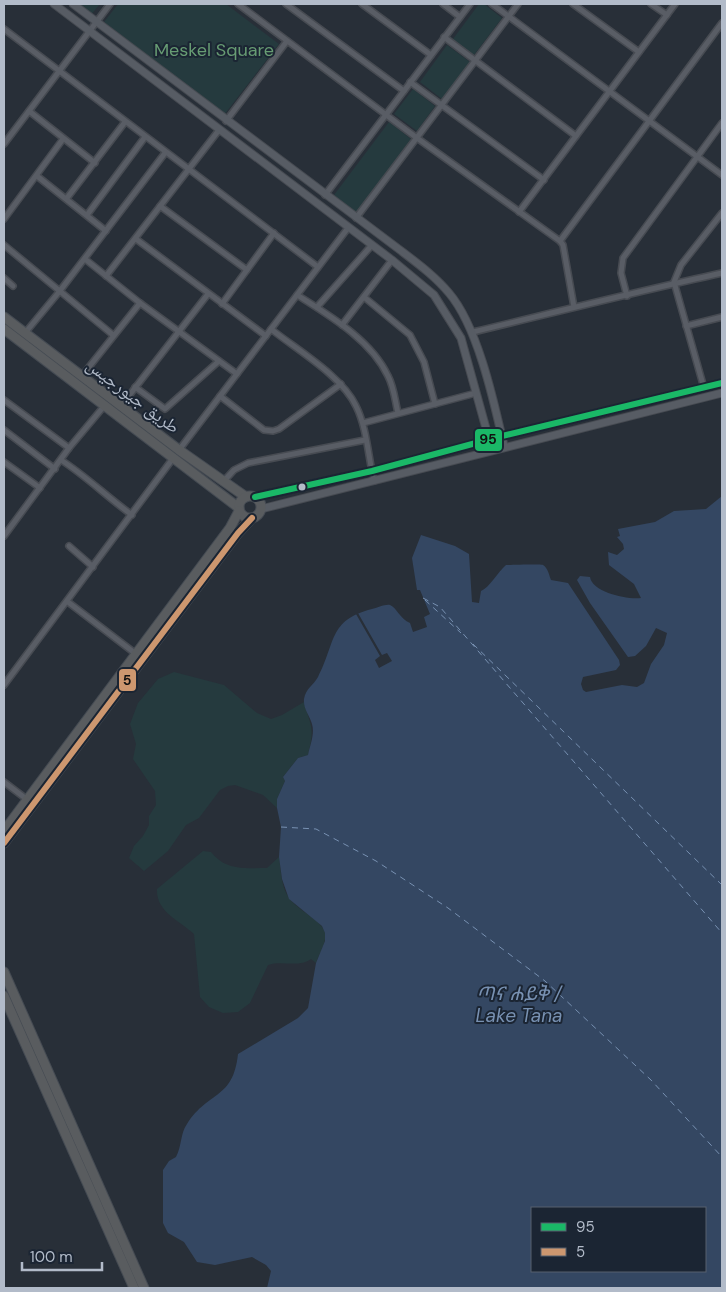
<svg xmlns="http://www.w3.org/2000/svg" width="726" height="1292" viewBox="0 0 726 1292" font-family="'DM Sans','Noto Naskh Arabic','Noto Sans Ethiopic',sans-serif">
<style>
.green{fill:#253a3e}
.water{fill:#344762;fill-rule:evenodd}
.pier{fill:#282f38}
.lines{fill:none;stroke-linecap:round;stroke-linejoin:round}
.ferry{stroke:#7891b2;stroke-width:1;stroke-dasharray:6 5;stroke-linecap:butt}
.street-casing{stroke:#474b52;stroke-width:8}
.secondary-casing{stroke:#474b52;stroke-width:9}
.highway-casing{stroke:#454b53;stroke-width:11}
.street{stroke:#595d65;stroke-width:5}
.secondary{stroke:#575c64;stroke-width:7}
.highway{stroke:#595c5f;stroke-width:9}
.bus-1-casing{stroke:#1b2533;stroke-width:10}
.bus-2-casing{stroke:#1b2533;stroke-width:10}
.bus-1{stroke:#1ab867;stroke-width:6}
.bus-2{stroke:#cd976f;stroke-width:6}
.bus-dot{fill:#b2bbc9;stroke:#1b2533;stroke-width:2}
.labels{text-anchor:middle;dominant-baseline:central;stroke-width:4;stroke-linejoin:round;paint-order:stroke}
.park-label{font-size:18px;fill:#679c73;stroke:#1b2533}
.street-label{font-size:18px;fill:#b2bbc9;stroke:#1b2533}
.water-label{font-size:19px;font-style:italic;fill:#7891b2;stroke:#1b2533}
.line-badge{stroke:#1b2533;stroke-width:2}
.pale-badge-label{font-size:14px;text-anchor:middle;font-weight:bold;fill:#111}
</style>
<rect width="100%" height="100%" fill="#282f38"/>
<g class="green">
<polygon points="74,4 100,4 90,16"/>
<polygon points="118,4 226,4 279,44 224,115 104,22"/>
<polygon points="479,4 484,4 502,18 474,55 453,39"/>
<polygon points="447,45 470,62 442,99 420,82"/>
<polygon points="413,89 435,106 417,131 394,114"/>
<polygon points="389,122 411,139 354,216 331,199"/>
<path d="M174 672 224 685 257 713 271 719 282 715 304 702C311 728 315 726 308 755L298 758 283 777 285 781 277 799V808L263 795 235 785 228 786 220 790 199 818 186 825 168 851 144 871 129 858 134 846 143 836 149 825V816L156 805 155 791 133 759 136 744 130 724 138 703 158 679Z"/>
<path d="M203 851 211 852C226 871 245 868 267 868L279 857C281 870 281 887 289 898 297 910 323 921 325 933 327 942 319 954 316 963L311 959C300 968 281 960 268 965L250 1003 238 1012 223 1013 209 1007 200 997 194 934C179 920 156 912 157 889Z"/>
</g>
<path class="water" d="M722 496V1288H267L271 1271 266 1265 252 1257 215 1265 197 1262 184 1242 168 1233 163 1223V1170L169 1161 176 1157C182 1146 180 1134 187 1124 209 1090 233 1100 238 1054L298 1018 308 1008 316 963 325 941V933L322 926 289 899 282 879 279 857 281 827 277 808V799L285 781 283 777 298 758 308 755C310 745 315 734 312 724 310 716 303 709 304 699 306 688 313 686 318 677 336 643 328 620 372 609 377 608 385 604 390 605 396 607 400 619 410 623L413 632 427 627 424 617 430 614 420 590H417L412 558 421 535 455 546 469 554 472 602 479 603 481 591C489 588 498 572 506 565 512 565 541 564 543 565 548 568 549 575 551 580L568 583 619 660 620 665 616 670 583 677 581 684 583 690 586 692 622 685 637 687 644 683 651 664 664 645 667 633 656 628 646 646 635 656 628 657 590 603 577 580 580 576 590 577C592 592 627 600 641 598L634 584 609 565 608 552 617 555 624 549 623 544 617 537 620 536 618 529 655 522 674 511 706 509ZM532 1208H705V1271H532Z"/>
<polygon class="pier" points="358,613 382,655 387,653 392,661 379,668 375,660 380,656 356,614"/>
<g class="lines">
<g class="ferry">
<polyline points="423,598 440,607 722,933"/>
<polyline points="425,600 461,633"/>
<polyline points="473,644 722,885"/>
<polyline points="281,827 316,829 376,861 448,908 545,981 651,1080 722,1157"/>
</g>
<g class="street-casing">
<g id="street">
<polyline points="238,4 417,138 560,241 563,245 574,307"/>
<polyline points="286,4 404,91"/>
<polyline points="362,4 431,55"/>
<polyline points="443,4 460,17"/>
<polyline points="492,4 722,175"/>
<polyline points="573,4 639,52"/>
<polyline points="651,4 667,15"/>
<polyline points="4,29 318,267"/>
<polyline points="444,37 576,136"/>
<polyline points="410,82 544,180"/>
<polyline points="29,111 95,163"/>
<polyline points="226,121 287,41"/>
<polyline points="4,144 110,4"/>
<polyline points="37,176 106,231"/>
<polyline points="325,195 470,4"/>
<polyline points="67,198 125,122"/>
<polyline points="160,206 247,270"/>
<polyline points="519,212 675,4"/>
<polyline points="87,215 145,137"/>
<polyline points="356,218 518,4"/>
<polyline points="4,219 63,139"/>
<polyline points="136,239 266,336"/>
<polyline points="560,241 722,23"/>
<polyline points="4,245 113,335"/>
<polyline points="85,259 140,303 237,374"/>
<polyline points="106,276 219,130"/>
<polyline points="4,278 13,286"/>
<path d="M297 295C330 316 371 340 388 376 394 387 395 401 398 413"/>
<polyline points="627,296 621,273 623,258 722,123"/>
<polyline points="364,297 410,335 424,362 435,404"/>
<polyline points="222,304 274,233"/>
<polyline points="317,307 372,245"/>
<polyline points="342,325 392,260"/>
<polyline points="686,326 722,317"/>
<path d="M271 329C297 350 342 376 356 406 367 428 368 456 374 481"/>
<path d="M473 332C556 312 639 291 722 273"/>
<polyline points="25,333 59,292 165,153"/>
<polyline points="81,377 140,303"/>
<polyline points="135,387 165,409 219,361"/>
<polyline points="704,388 674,282 681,265 722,213"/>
<polyline points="220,396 264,430 273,431 279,429 341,384"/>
<polyline points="4,400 69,448"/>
<polyline points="121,406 208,294"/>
<polyline points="363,423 476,393"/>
<polyline points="4,430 55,469"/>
<polyline points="179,450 348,228"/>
<path d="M61 460C86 476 107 497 132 515"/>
<polyline points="4,462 40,488"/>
<polyline points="223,482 234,470 248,463 365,440"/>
<polyline points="4,536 69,448 105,405"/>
<polyline points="69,546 93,567"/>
<polyline points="68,602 136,654"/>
<polyline points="4,685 174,457"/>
<polyline points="4,782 29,801"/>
</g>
</g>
<g class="secondary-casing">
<g id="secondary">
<polyline points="54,4 392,260 434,295 461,338 492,450"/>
<path d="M73 4 400 250C417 263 435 276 449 293 478 327 494 402 504 446"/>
<polyline points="255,497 372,471 502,436 722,383"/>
<polyline points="261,509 722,393"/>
</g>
</g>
<g class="highway-casing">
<g id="highway">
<polyline points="4,317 179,450 246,497"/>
<polyline points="4,329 239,508"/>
<circle cx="250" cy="507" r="11"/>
<polyline points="4,831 230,528 239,511"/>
<polyline points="4,843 238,533 252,518"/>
<polyline points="4,972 144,1288"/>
<polyline points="4,996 134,1288"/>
</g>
</g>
<use href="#street" class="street"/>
<use href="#secondary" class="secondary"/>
<use href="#highway" class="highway"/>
<g class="bus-1-casing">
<polyline id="bus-1" points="255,497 372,471 502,436 722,383"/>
</g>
<g class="bus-2-casing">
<polyline id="bus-2" points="4,843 238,533 252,518"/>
</g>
<use href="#bus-1" class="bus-1"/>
<use href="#bus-2" class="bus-2"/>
</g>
<circle class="bus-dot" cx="302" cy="487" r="4.5"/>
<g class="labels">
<g class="park-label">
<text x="214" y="50">Meskel Square</text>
</g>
<g class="street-label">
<text transform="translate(133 396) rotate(37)">طريق جيورجيس</text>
</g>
<g class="water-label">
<text x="519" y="993">ጣና ሐይቅ /<tspan x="519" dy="22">Lake Tana</tspan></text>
</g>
</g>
<g class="line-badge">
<rect x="474" y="428" width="29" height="24" rx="5" fill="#1ab867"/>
<rect x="118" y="668" width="19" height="24" rx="5" fill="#cd976f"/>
</g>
<g class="pale-badge-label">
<text x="488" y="444">95</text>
<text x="127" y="685">5</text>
</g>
<rect width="726" height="1292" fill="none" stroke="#b2bbc9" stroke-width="10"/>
<rect x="531" y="1207" width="175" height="65" fill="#1b2533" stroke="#57616f"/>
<rect x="541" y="1223" width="25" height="8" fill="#1ab867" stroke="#57616f"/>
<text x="576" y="1232" font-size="15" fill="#b2bbc9">95</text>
<rect x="541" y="1248" width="25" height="8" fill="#cd976f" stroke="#57616f"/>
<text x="576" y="1257" font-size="15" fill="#b2bbc9">5</text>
<path d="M22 1262v8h80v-8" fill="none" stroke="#b2bbc9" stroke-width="2.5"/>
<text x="30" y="1262" font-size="15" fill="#b2bbc9" stroke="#1b2533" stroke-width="4" paint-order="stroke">100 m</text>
</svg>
